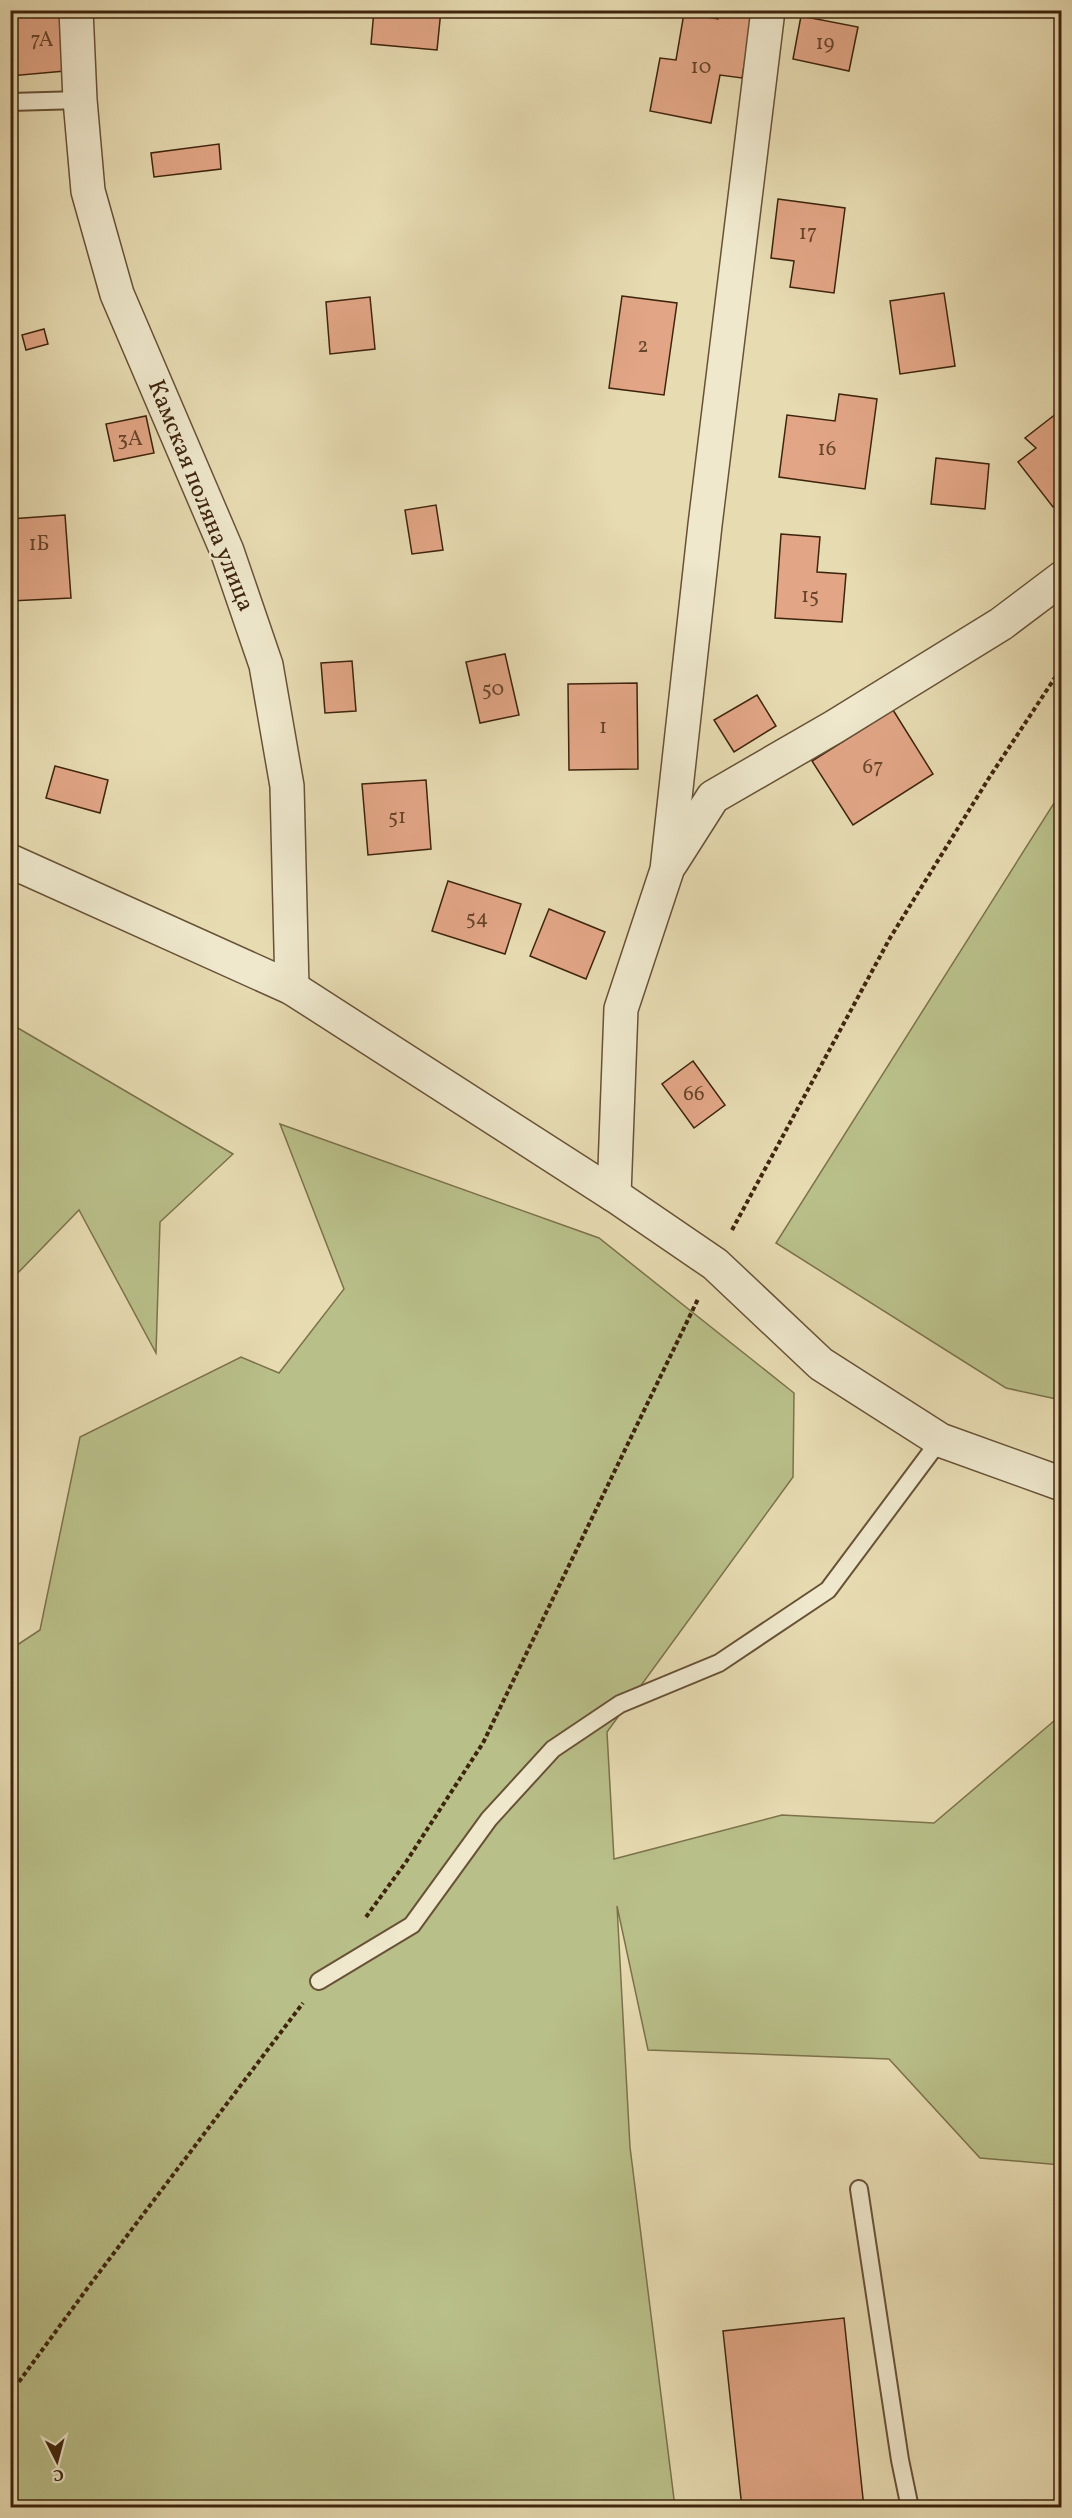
<svg xmlns="http://www.w3.org/2000/svg" width="1072" height="2518" viewBox="0 0 1072 2518" font-family="Vollkorn,serif">
<style>
.green{fill:#b9bf89;stroke:#7c724b;stroke-width:1.5}
.building{fill:#e2a686;stroke:#3e240d;stroke-width:1.5}
.lines{fill:none;stroke-linecap:round;stroke-linejoin:round}
.lane-casing{stroke:#685236;stroke-width:20}
.street-casing{stroke:#685236;stroke-width:36}
.path{stroke:#3e240d;stroke-width:4;stroke-dasharray:4.5 3;stroke-linecap:butt}
.lane{stroke:#efe8cd;stroke-width:16}
.street{stroke:#efe8cd;stroke-width:33}
.labels{text-anchor:middle;dominant-baseline:central;stroke-width:5;stroke-linejoin:round;paint-order:stroke}
.number-label{font-size:21px;fill:#67442b}
.street-label{font-size:24px;fill:#3e240d;stroke:#efe8cd}
</style>
<rect width="100%" height="100%" fill="#e7dbb2"/>
<filter id="stains"><feTurbulence type="fractalNoise" baseFrequency=".00333" numOctaves="4"/><feColorMatrix values="0 0 0 0 .2 0 0 0 0 .09 0 0 0 0 .02 0 0 0 .5 -.17"/></filter>
<radialGradient id="worn" r=".72"><stop offset=".6" stop-color="#630" stop-opacity="0"/><stop offset="1" stop-color="#630" stop-opacity=".3"/></radialGradient>
<g class="green">
<polygon points="1061,792 1061,1400 1006,1388 776,1243"/>
<polygon points="11,1024 233,1154 160,1222 156,1353 79,1210 11,1280"/>
<polygon points="280,1124 599,1238 794,1393 793,1477 607,1732 614,1859 782,1815 934,1823 1061,1715 1061,2165 980,2158 889,2059 648,2050 617,1906 630,2147 675,2507 11,2508 11,1649 40,1630 80,1437 241,1357 279,1373 344,1289"/>
</g>
<g class="building">
<polygon points="10,10 71,10 76,70 10,76"/>
<polygon points="374,10 441,10 437,50 371,44"/>
<polygon points="720,10 754,10 742,78 720,75 711,123 650,111 660,58 676,60 684,13 718,19"/>
<polygon points="801,16 858,27 849,71 793,59"/>
<polygon points="219,144 221,169 154,177 151,153"/>
<polygon points="778,199 845,208 834,293 790,287 794,261 771,258"/>
<polygon points="944,293 955,366 900,374 890,301"/>
<polygon points="622,296 677,303 664,395 609,388"/>
<polygon points="370,297 375,349 330,354 326,302"/>
<polygon points="44,329 48,344 26,350 22,335"/>
<polygon points="839,394 877,399 865,489 779,477 787,415 835,421"/>
<polygon points="1061,410 1062,500 1053,507 1018,462 1036,448 1025,438"/>
<polygon points="146,416 154,453 114,461 106,424"/>
<polygon points="936,458 989,464 985,509 931,504"/>
<polygon points="436,505 443,550 412,554 405,510"/>
<polygon points="65,515 71,598 10,601 10,560 13,560 10,519"/>
<polygon points="781,534 820,537 817,572 846,574 842,622 775,618"/>
<polygon points="505,654 519,715 480,723 466,662"/>
<polygon points="352,661 356,711 325,713 321,663"/>
<polygon points="637,683 638,769 569,770 568,684"/>
<polygon points="757,695 776,726 734,752 714,720"/>
<polygon points="893,710 933,774 853,825 812,761"/>
<polygon points="55,766 108,780 100,813 46,798"/>
<polygon points="426,780 431,849 368,855 362,784"/>
<polygon points="448,881 521,904 505,954 432,931"/>
<polygon points="549,909 605,932 586,979 530,956"/>
<polygon points="693,1061 725,1105 694,1128 662,1084"/>
<polygon points="844,2318 864,2508 742,2508 723,2331"/>
</g>
<g class="lines">
<g class="lane-casing">
<g id="lane">
<polyline points="10,102 80,100"/>
<polyline points="319,1981 412,1925 489,1819 553,1749 620,1704 719,1663 828,1590 940,1440"/>
<polyline points="859,2189 900,2460 910,2508"/>
</g>
</g>
<g class="street-casing">
<g id="street">
<polyline points="76,10 80,100 88,191 117,294 227,551 266,665 287,786 292,988"/>
<polyline points="10,861 292,988 614,1195 715,1264 821,1364 940,1440 1062,1484"/>
<polyline points="671,863 713,797 834,727 1001,624 1062,578"/>
<polyline points="614,1195 621,1009 667,870 705,525 768,10"/>
</g>
</g>
<g class="path">
<polyline points="732,1230 890,938 989,778 1062,667"/>
<polyline points="366,1917 406,1862 483,1743 698,1299"/>
<polyline points="10,2394 89,2286 303,2003"/>
</g>
<use href="#lane" class="lane"/>
<use href="#street" class="street"/>
</g>
<g class="labels">
<g class="number-label">
<text x="42" y="40">7А</text>
<text x="825" y="43">19</text>
<text x="701" y="67">10</text>
<text x="808" y="233">17</text>
<text x="643" y="346">2</text>
<text x="130" y="439">3А</text>
<text x="827" y="449">16</text>
<text x="39" y="544">1Б</text>
<text x="810" y="596">15</text>
<text x="493" y="689">50</text>
<text x="603" y="727">1</text>
<text x="873" y="767">67</text>
<text x="397" y="817">51</text>
<text x="477" y="918">54</text>
<text x="694" y="1094">66</text>
</g>
<g class="street-label">
<text transform="translate(200 496) rotate(68)">Камская поляна улица</text>
</g>
</g>
<rect width="1072" height="2518" fill="none" stroke="#e7dbb2" stroke-width="36"/>
<rect x="12" y="12" width="1048" height="2494" fill="none" stroke="#3e240d" stroke-width="3"/>
<rect x="18" y="18" width="1036" height="2482" fill="none" stroke="#3e240d" stroke-width="1.5"/>
<g transform="translate(57 2461) rotate(174)" stroke="#efe8cd" stroke-width="4.5" paint-order="stroke">
<path d="M0-4.5L10 22L0 15L-10 22Z" fill="#3e240d"/>
<text y="-9" font-size="16" font-weight="bold" text-anchor="middle" fill="#3e240d">С</text>
</g>
<rect width="100%" height="100%" filter="url(#stains)"/>
<rect width="100%" height="100%" fill="url(#worn)"/>
</svg>
